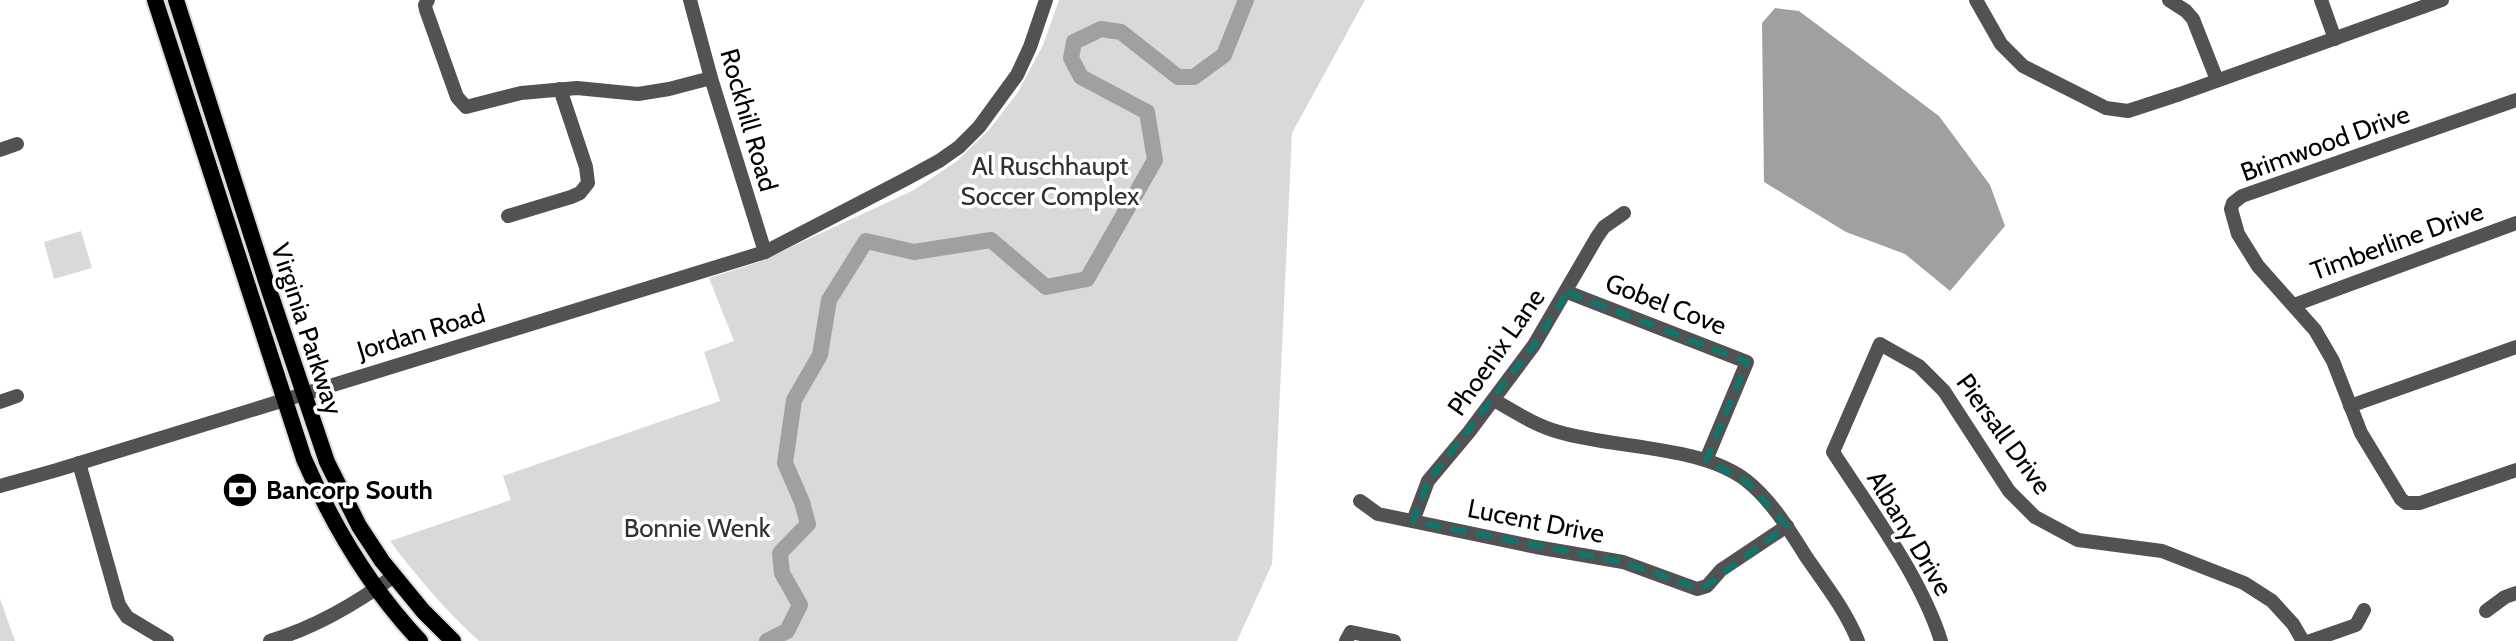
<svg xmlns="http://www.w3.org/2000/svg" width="2516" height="641" viewBox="0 0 2516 641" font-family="Cabin,sans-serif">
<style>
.green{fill:#d9d9d9}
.water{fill:#a0a0a0}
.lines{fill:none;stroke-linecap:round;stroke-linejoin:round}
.river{stroke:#a0a0a0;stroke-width:16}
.major-casing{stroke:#dbdbdb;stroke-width:20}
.minor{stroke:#525252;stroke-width:14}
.major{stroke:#000;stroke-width:16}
.marked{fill:none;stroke:#0f766e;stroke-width:6;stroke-dasharray:16 10;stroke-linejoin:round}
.labels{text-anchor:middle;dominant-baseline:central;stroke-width:7;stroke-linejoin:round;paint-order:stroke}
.street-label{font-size:26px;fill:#000;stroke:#fff}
.park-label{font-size:26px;fill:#303030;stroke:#fff}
.poi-label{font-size:26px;font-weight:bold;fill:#000;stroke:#fff;text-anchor:start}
</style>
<rect width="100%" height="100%" fill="#fff"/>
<g class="green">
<path d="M1059 0H1365L1292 133 1272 564 1237 641H479C446 611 417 577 390 541L511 500 503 476 720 401 704 352 734 341 709 278 759 262 914 190 957 161 989 130 1018 92 1043 45Z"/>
<polygon points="81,231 92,268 54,279 44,242"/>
<polygon points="0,599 15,641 0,641"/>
</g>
<polygon class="water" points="1775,8 1799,11 1939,116 1990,185 2005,226 1950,291 1905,254 1846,232 1764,182 1762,23"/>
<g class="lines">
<polyline class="river" points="767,641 787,631 800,605 782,573 780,553 808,524 802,502 785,463 794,400 820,355 829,300 866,241 914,252 991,240 1046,287 1087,279 1155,160 1147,112 1081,77 1071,58 1074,42 1101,29 1121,32 1178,77 1194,77 1224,55 1246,0"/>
<g class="major-casing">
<g id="major">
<path d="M155 0 304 459C333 526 370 588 420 641"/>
<polyline points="176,0 269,290 327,462 359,526 382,561 423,611 453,641"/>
</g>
</g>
<g class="minor">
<polyline points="428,0 425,5 426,10 457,97 466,107 521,93 577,88 638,94 669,89 711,78"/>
<polyline points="690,0 711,78 765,252"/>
<polyline points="1976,0 2001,44 2023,66 2106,108 2128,111 2180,94 2442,0"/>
<polyline points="2169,0 2186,11 2193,19 2217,80"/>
<polyline points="2321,0 2335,39"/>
<polyline points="2516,100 2242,196 2233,203 2231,209 2238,234 2258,266 2315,330 2333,361 2361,433 2401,499 2406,503 2420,503 2516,470"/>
<polyline points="0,150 17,144"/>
<polyline points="508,216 571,197 580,193 588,183 586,167 560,89"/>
<polyline points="1567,292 1747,362 1706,460"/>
<polyline points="2294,305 2516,223"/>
<path d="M1494 400C1515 412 1536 426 1559 432 1616 449 1701 445 1747 481 1772 501 1790 531 1807 558 1825 584 1846 611 1858 641"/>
<polyline points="0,402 17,396"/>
<polyline points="2350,406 2516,347"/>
<polyline points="79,463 119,605 127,617 167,641"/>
<polyline points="0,486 57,470 765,252 904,180 939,161 959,147 979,127 1017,75 1030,47 1046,0"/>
<polyline points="1360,501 1378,514 1536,547 1623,562 1697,589 1707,586 1721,570 1787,526"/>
<polyline points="1413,521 1428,481 1469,432 1534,345 1597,237 1604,227 1624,213"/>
<polyline points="2486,611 2505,597 2516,593"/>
<path d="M270 641C316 627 355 604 394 576"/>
<polyline points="1346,641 1351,632 1394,641"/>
<path d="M1941 641C1920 575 1871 511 1833 452L1880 344 1919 366 1944 391 2009 491 2035 517 2078 540 2162 551 2244 583 2272 601 2293 624 2303 641"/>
<polyline points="2310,641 2356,625 2364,610"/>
</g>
<use href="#major" class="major"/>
</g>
<path class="marked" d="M1567 292 1747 362 1706 460 1747 482 1787 526 1701 589 1623 562 1413 521 1428 481 1534 345Z"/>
<defs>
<g id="bank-disc" transform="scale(1.8)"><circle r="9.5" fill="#000" stroke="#fff"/><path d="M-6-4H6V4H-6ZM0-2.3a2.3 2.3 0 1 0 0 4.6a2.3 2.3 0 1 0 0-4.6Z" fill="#fff"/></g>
</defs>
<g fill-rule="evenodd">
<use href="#bank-disc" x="240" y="490"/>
</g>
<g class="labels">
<g class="street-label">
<text transform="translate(749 120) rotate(74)">Rockhill Road</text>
<text transform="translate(2325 143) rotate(-20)">Brimwood Drive</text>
<text transform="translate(2397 241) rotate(-20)">Timberline Drive</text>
<text transform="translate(1666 304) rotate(21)">Gobel Cove</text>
<text transform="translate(307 329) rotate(72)">Virginia Parkway</text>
<text transform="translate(421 332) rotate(-17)">Jordan Road</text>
<text transform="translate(1496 352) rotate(-55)">Phoenix Lane</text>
<text transform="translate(2004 434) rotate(54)">Piersall Drive</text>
<text transform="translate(1536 521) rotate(11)">Lucent Drive</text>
<text transform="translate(1910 533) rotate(59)">Albany Drive</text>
</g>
<g class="park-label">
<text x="1050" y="166">Al Ruschhaupt<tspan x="1050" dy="30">Soccer Complex</tspan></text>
<text x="697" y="528">Bonnie Wenk</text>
</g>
<g class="poi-label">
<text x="266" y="490">Bancorp South</text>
</g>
</g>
</svg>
